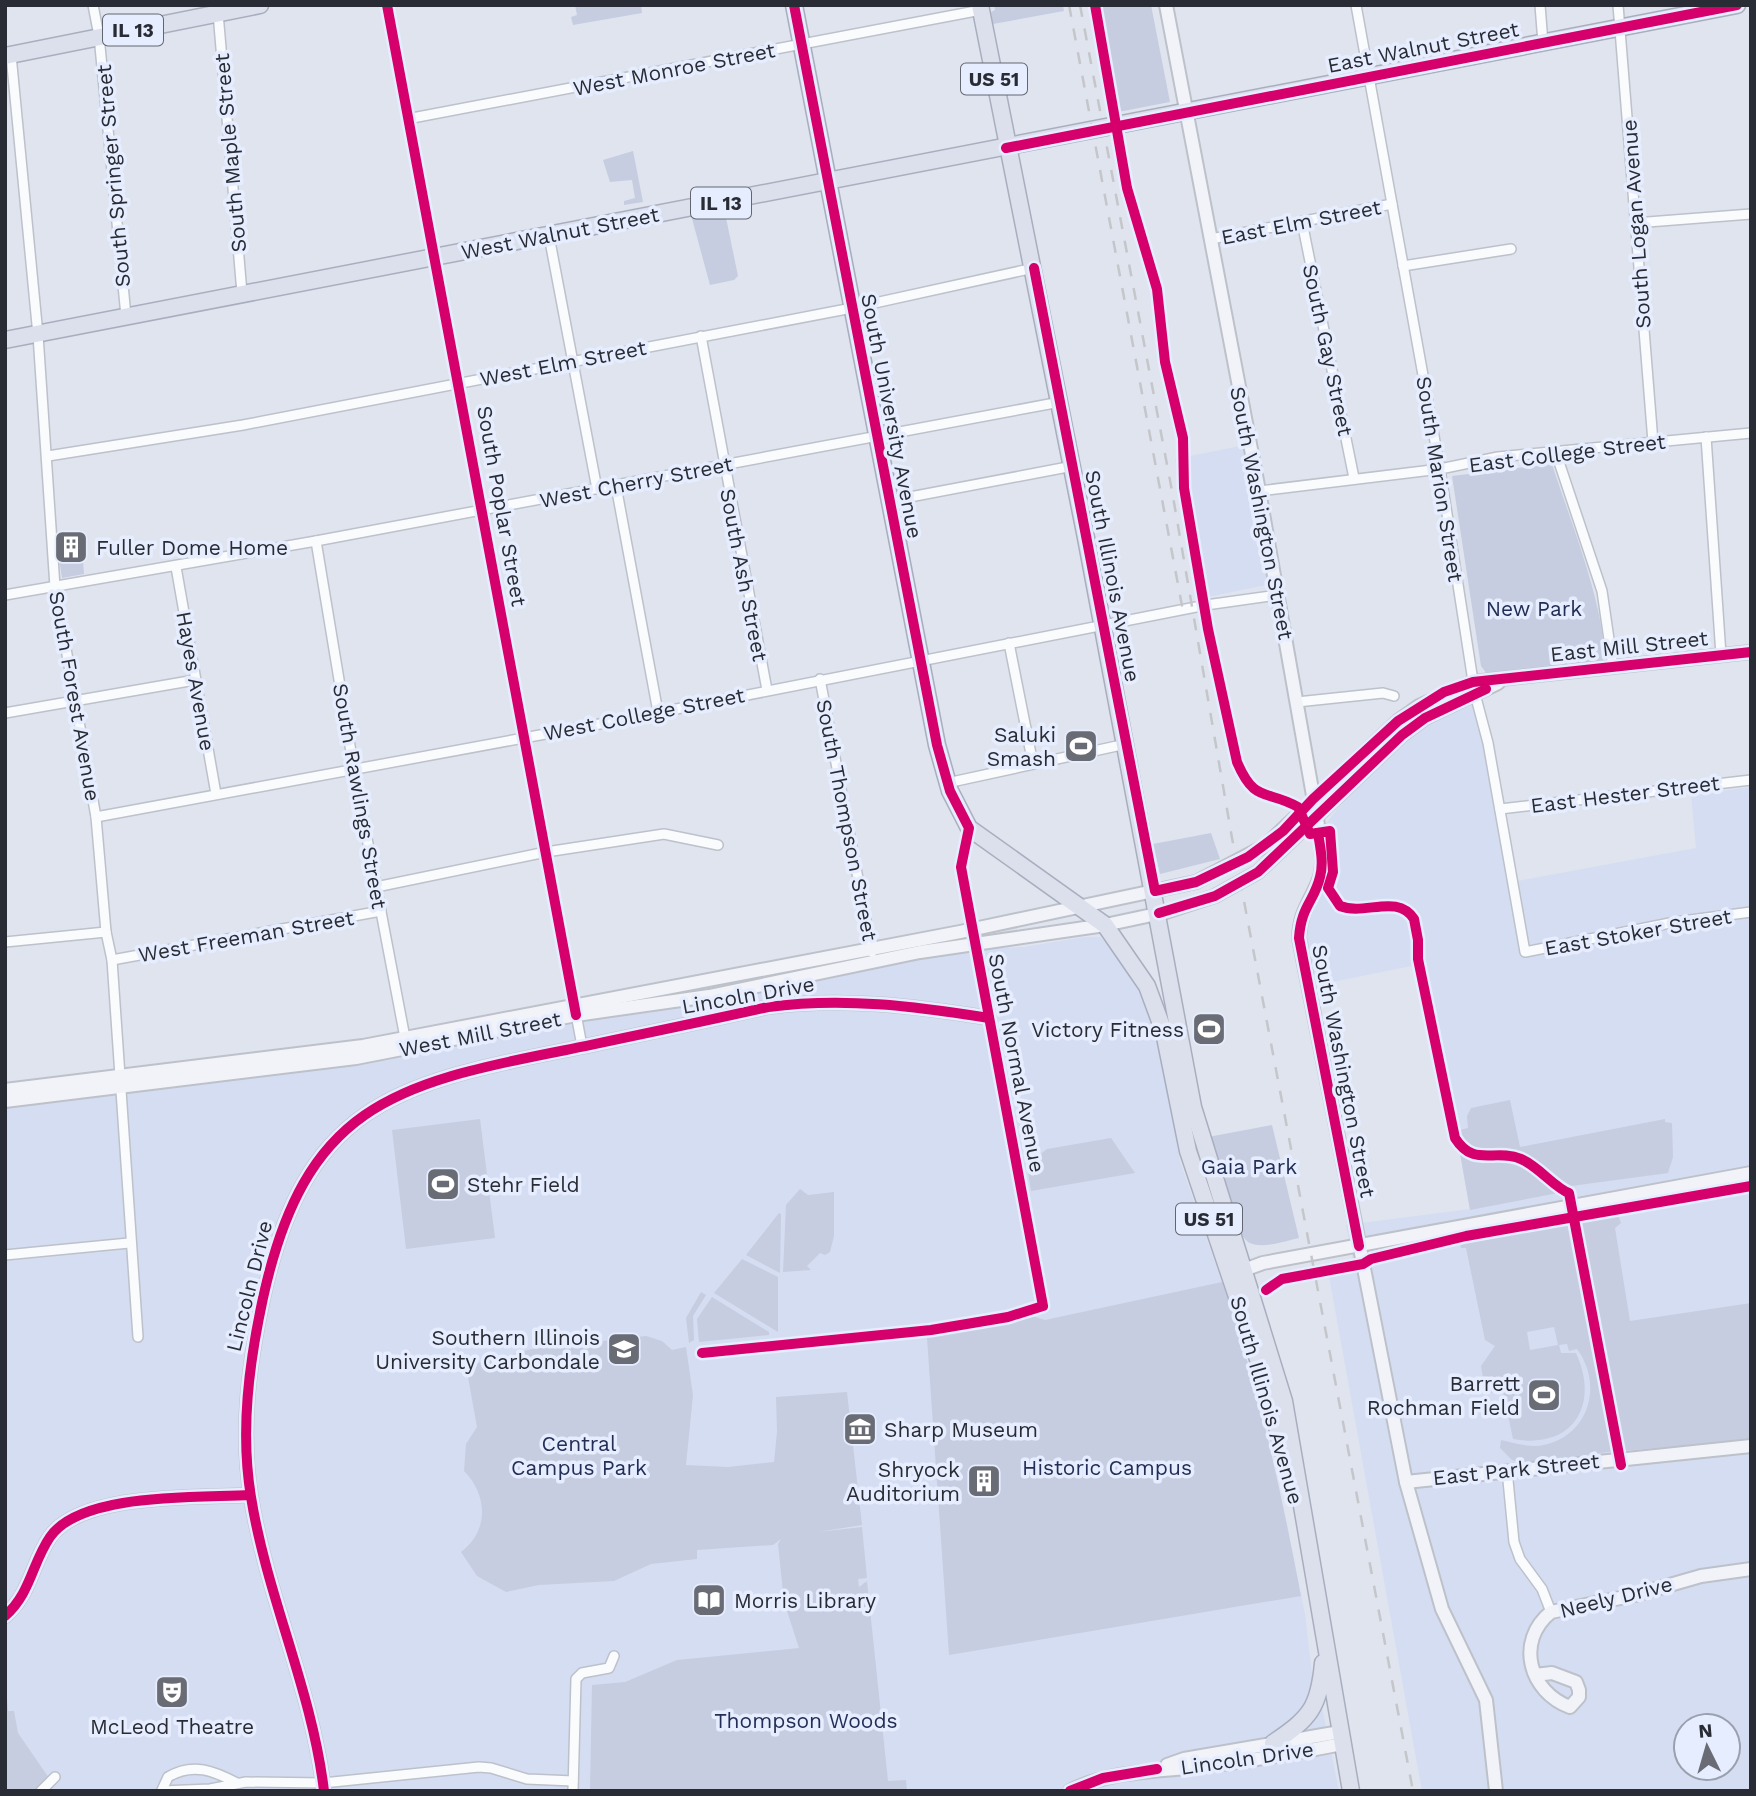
<svg xmlns="http://www.w3.org/2000/svg" width="1756" height="1796" viewBox="0 0 1756 1796" font-family="'Work Sans',sans-serif">
<style>
.built{fill:#d5ddf2;fill-rule:evenodd}
.green{fill:#c6cde0;fill-rule:evenodd}
.lines{fill:none;stroke-linecap:round;stroke-linejoin:round}
.street-casing{stroke:#bdc1ca;stroke-width:12}
.secondary-casing{stroke:#bdc1ca;stroke-width:16}
.highway-casing{stroke:#a9aebf;stroke-width:19}
.street{stroke:#fafbfd;stroke-width:9}
.secondary{stroke:#f2f3f8;stroke-width:12}
.highway{stroke:#dce0ec;stroke-width:16}
.rail{stroke:#c5c6ca;stroke-width:2.5;stroke-dasharray:12 12;stroke-linecap:butt}
.cycleway-casing{stroke:#e6edff;stroke-width:15}
.cycleway{stroke:#d6006c;stroke-width:10}
.labels{text-anchor:middle;dominant-baseline:central;stroke-width:7;stroke-linejoin:round;paint-order:stroke}
.shield{fill:#e6edff;stroke:#626671;stroke-width:2}
.shield-label{font-size:19px;font-weight:bold;fill:#292c34}
.street-label{font-size:21px;fill:#292c34;stroke:#e6edff}
.poi-label{font-size:21px;fill:#292c34;stroke:#e6edff;text-anchor:end}
.park-label{font-size:21px;fill:#222e55;stroke:#e6edff}
</style>
<rect width="100%" height="100%" fill="#dfe4ef"/>
<g class="built">
<polygon points="1245,445 1271,584 1203,598 1175,459"/>
<path d="M1475 694 1512 882 1696 848 1691 795 1751 787V1791H1422L1329 1276 1355 1271 1346 1225 1470 1209 1426 963 1308 987 1299 938 1320 878 1337 857 1318 833 1382 754 1402 735ZM1686 1726H1728V1768H1686Z"/>
<polygon points="1084,937 1100,937 1113,949 1142,996 1156,1036 1180,1161 1235,1321 1267,1435 1305,1614 1314,1691 1322,1707 1339,1791 5,1791 5,1106 343,1065 951,950 1024,947"/>
</g>
<g class="green">
<polygon points="575,5 641,5 642,13 573,25 571,17 577,15"/>
<polygon points="994,5 1063,5 1064,11 993,24 991,12 995,10"/>
<polygon points="1093,5 1151,5 1170,102 1113,113"/>
<polygon points="633,151 643,202 624,205 624,201 635,198 632,180 610,182 603,160"/>
<polygon points="724,208 738,276 734,280 710,285 691,215"/>
<path d="M1552 464C1567 512 1609 615 1603 662L1487 674 1481 666 1452 476Z"/>
<polygon points="81,536 84,574 62,578 56,539"/>
<polygon points="1211,833 1220,859 1160,874 1153,844"/>
<polygon points="1510,1100 1520,1147 1665,1119 1665,1122 1672,1123 1673,1157 1668,1173 1564,1187 1558,1193 1470,1210 1456,1131 1468,1128 1467,1116 1471,1108"/>
<polygon points="480,1119 495,1238 406,1249 392,1130"/>
<path d="M1272 1125 1299 1238C1285 1241 1263 1249 1250 1243 1234 1236 1213 1155 1208 1137Z"/>
<polygon points="1111,1138 1135,1173 1031,1191 1027,1165 1047,1149"/>
<polygon points="800,1189 808,1195 834,1192 834,1236 830,1252 825,1255 820,1253 807,1266 811,1270 783,1272 786,1205"/>
<polygon points="1616,1209 1621,1223 1615,1228 1630,1321 1751,1303 1751,1440 1621,1451 1576,1220 1579,1216"/>
<polygon points="779,1213 781,1214 780,1273 746,1255"/>
<path d="M1572 1217 1615 1451 1523 1464 1512 1460 1500 1448 1501 1440C1515 1443 1529 1448 1544 1445 1590 1435 1603 1384 1577 1349L1569 1351 1567 1344 1559 1345 1561 1353H1576C1600 1405 1573 1450 1513 1439L1503 1391 1490 1393 1488 1378H1483L1481 1366 1495 1346 1485 1340 1466 1248H1461L1459 1238ZM1554 1327 1558 1345 1530 1350 1527 1332Z"/>
<polygon points="742,1259 778,1277 778,1332 714,1293"/>
<path d="M1222 1282C1258 1384 1281 1490 1301 1596L949 1655 927 1338 1029 1315 1045 1320Z"/>
<polygon points="701,1292 706,1295 693,1316 694,1340 689,1343 686,1318"/>
<polygon points="712,1297 769,1332 769,1335 699,1342 697,1319"/>
<path d="M646 1336 662 1341 672 1350 686 1347 693 1395 686 1465 728 1467 774 1462 777 1432 776 1397 847 1392 862 1525 818 1532 862 1527 867 1578 858 1579 859 1587 867 1581 888 1781 906 1780 907 1791H590L592 1685 625 1682 677 1660 799 1648 784 1602 778 1544 781 1539 773 1545 697 1550V1559L651 1564 614 1581 539 1585 506 1592 477 1576 461 1552C489 1531 488 1495 464 1471L466 1444 477 1427 466 1366 532 1349Z"/>
<polygon points="5,1672 8,1711 14,1711 18,1733 51,1781 41,1791 9,1791 5,1787"/>
</g>
<g class="lines">
<g class="street-casing">
<g id="street">
<polyline points="93,5 99,36 126,316"/>
<polyline points="387,5 582,1046"/>
<polyline points="1356,5 1440,469 1475,694 1488,743 1525,952 1675,922 1751,912"/>
<polyline points="1540,5 1543,43"/>
<polyline points="1618,5 1653,442"/>
<polyline points="218,13 242,293"/>
<polyline points="11,55 38,335 55,587 96,817 106,932 112,960 138,1337"/>
<polyline points="407,119 981,10"/>
<polyline points="1302,222 1354,478"/>
<polyline points="1635,223 1751,214"/>
<polyline points="549,236 597,489"/>
<polyline points="1211,239 1392,204"/>
<polyline points="1403,266 1511,249"/>
<polyline points="701,336 767,690"/>
<polyline points="1706,437 1721,655"/>
<polyline points="1555,450 1602,591 1613,667"/>
<polyline points="48,456 243,425 852,308 1034,268"/>
<polyline points="616,486 658,712"/>
<polyline points="1259,491 1440,469 1498,457 1751,433"/>
<polyline points="889,501 1073,466"/>
<polyline points="316,541 354,770 406,1043"/>
<polyline points="176,567 216,794"/>
<polyline points="5,595 316,541 1060,402"/>
<polyline points="1009,643 1033,764"/>
<polyline points="820,679 872,952"/>
<polyline points="1297,702 1383,693 1394,696"/>
<polyline points="5,713 195,680"/>
<polyline points="947,783 1126,744"/>
<polyline points="1500,809 1751,780"/>
<polyline points="96,817 605,723 1206,605 1277,595"/>
<polyline points="969,828 961,867 1043,1306"/>
<polyline points="376,887 546,852 664,834 718,845"/>
<polyline points="5,942 106,932"/>
<polyline points="112,960 381,911"/>
<polyline points="5,1255 129,1243"/>
<polyline points="1507,1470 1514,1542 1520,1559 1542,1589 1551,1612"/>
<path d="M162 1790 168 1777C193 1762 214 1771 237 1783"/>
<polyline points="41,1791 55,1777"/>
<polyline points="162,1791 210,1789 246,1782 323,1783 479,1767 491,1768 527,1779 573,1781"/>
<polyline points="573,1791 576,1679 582,1673 609,1668 614,1656"/>
</g>
</g>
<g class="secondary-casing">
<g id="secondary">
<path d="M1166 5 1259 491 1317 818C1319 837 1326 862 1319 880 1310 903 1300 911 1299 938L1406 1482 1442 1609 1486 1700 1496 1791"/>
<polyline points="5,1090 363,1046 960,932 1196,882 1265,846 1398,721 1419,706 1473,682 1751,652"/>
<polyline points="5,1101 356,1058 576,1015 709,996 920,952 1105,925 1166,912 1215,896 1258,872 1402,735 1425,718 1498,683"/>
<polyline points="1236,1273 1263,1263 1751,1173"/>
<polyline points="1406,1482 1751,1446"/>
<path d="M5 1616C31 1593 32 1563 50 1537 81 1492 199 1498 250 1495"/>
<path d="M1535 1675 1552 1673 1576 1682 1579 1690V1697L1570 1707C1529 1692 1515 1641 1551 1612L1635 1595 1701 1576 1751 1569"/>
<polyline points="1167,1765 1184,1759 1340,1732"/>
<path d="M324 1791C312 1690 267 1597 251 1497 240 1431 249 1363 263 1298 305 1107 391 1084 566 1050 633 1036 701 1022 768 1007 843 997 914 1006 989 1018"/>
<path d="M1070 1791C1106 1772 1148 1772 1187 1768 1239 1763 1291 1754 1342 1744"/>
</g>
</g>
<g class="highway-casing">
<g id="highway">
<polyline points="794,5 937,745 950,791 969,828 1105,925 1147,986 1164,1032 1188,1151 1267,1386 1287,1467"/>
<polyline points="980,5 1086,538 1193,1107 1284,1401 1351,1791"/>
<polyline points="5,56 260,5"/>
<polyline points="5,340 1737,5"/>
<path d="M1273 1743C1310 1718 1319 1708 1323 1663"/>
</g>
</g>
<use href="#street" class="street"/>
<use href="#secondary" class="secondary"/>
<use href="#highway" class="highway"/>
<g class="rail">
<polyline points="1069,5 1183,611"/>
<polyline points="1080,5 1172,491 1232,838 1413,1791"/>
</g>
<g class="cycleway-casing">
<g id="cycleway">
<polyline points="387,5 576,1015"/>
<path d="M1095 5 1127 188 1157 289 1165 362 1183 438 1184 488 1208 629 1237 762C1255 804 1266 789 1298 807L1310 834 1330 831 1333 872 1328 888 1340 906C1365 916 1397 893 1414 919L1418 940V959L1455 1138C1474 1168 1494 1148 1521 1159 1538 1166 1555 1188 1569 1193L1621 1465"/>
<polyline points="1006,148 1737,5"/>
<polyline points="1034,268 1155,891 1196,882 1248,857 1283,831 1313,799 1398,721 1444,692 1473,682 1751,652"/>
<path d="M1318 833C1320 847 1324 862 1320 877 1314 902 1301 906 1299 938L1359 1246"/>
<polyline points="1159,913 1215,896 1258,872 1402,735 1425,718 1486,689"/>
<polyline points="1266,1290 1282,1279 1363,1264 1371,1259 1466,1236 1751,1186"/>
<polyline points="702,1353 931,1330 1008,1317 1043,1306 961,867 969,828 950,791 937,745 794,5"/>
<path d="M5 1616C31 1593 32 1563 50 1537 81 1492 199 1498 250 1495"/>
<path d="M324 1791C312 1690 267 1597 251 1497 240 1431 249 1363 263 1298 305 1107 391 1084 566 1050 633 1036 701 1022 768 1007 843 997 914 1006 989 1018"/>
<polyline points="1070,1791 1103,1778 1157,1769"/>
</g>
</g>
<use href="#cycleway" class="cycleway"/>
</g>
<defs>
<g id="building-square" transform="scale(1.75)"><rect x="-9" y="-9" width="18" height="18" rx="4" fill="#696c75" stroke="#e6edff"/><path d="M-4-6H4V6H1V3H-1V6H-4ZM-2.5-4.3h1.7v1.8h-1.7ZM.8-4.3h1.7v1.8H.8ZM-2.5-1h1.7V.8h-1.7ZM.8-1h1.7V.8H.8Z" fill="#fff"/></g>
<g id="stadium-square" transform="scale(1.75)"><rect x="-9" y="-9" width="18" height="18" rx="4" fill="#696c75" stroke="#e6edff"/><path d="M0-5a6.5 5 0 1 0 0 10a6.5 5 0 1 0 0-10ZM-3.5-1.8h7v3.6h-7Z" fill="#fff"/></g>
<g id="university-square" transform="scale(1.75)"><rect x="-9" y="-9" width="18" height="18" rx="4" fill="#696c75" stroke="#e6edff"/><path d="M0-5L7-2L0 1L-7-2ZM-4 1L0 2.5L4 1V4Q0 6-4 4Z" fill="#fff"/></g>
<g id="museum-square" transform="scale(1.75)"><rect x="-9" y="-9" width="18" height="18" rx="4" fill="#696c75" stroke="#e6edff"/><path d="M0-6L6-3V-2H-6V-3ZM-5-1h2V3h-2ZM-1-1h2V3h-2ZM3-1h2V3H3ZM-6 4H6V6H-6Z" fill="#fff"/></g>
<g id="library-square" transform="scale(1.75)"><rect x="-9" y="-9" width="18" height="18" rx="4" fill="#696c75" stroke="#e6edff"/><path d="M-6-4Q-3-5.5-.7-3.5V5Q-3 3-6 4ZM6-4Q3-5.5 .7-3.5V5Q3 3 6 4Z" fill="#fff"/></g>
<g id="theatre-square" transform="scale(1.75)"><rect x="-9" y="-9" width="18" height="18" rx="4" fill="#696c75" stroke="#e6edff"/><path d="M-5-5.5Q0-4 5-5.5V0Q5 5 0 6Q-5 5-5 0ZM-3.3-2.5H-1v1.5H-3.3ZM1-2.5H3.3v1.5H1ZM-2.8 1Q0 5.5 2.8 1Z" fill="#fff"/></g>
</defs>
<g fill-rule="evenodd">
<use href="#building-square" x="71" y="547"/>
<use href="#stadium-square" x="1081" y="746"/>
<use href="#stadium-square" x="1209" y="1029"/>
<use href="#stadium-square" x="443" y="1184"/>
<use href="#university-square" x="624" y="1349"/>
<use href="#stadium-square" x="1544" y="1395"/>
<use href="#museum-square" x="860" y="1429"/>
<use href="#building-square" x="984" y="1481"/>
<use href="#library-square" x="709" y="1600"/>
<use href="#theatre-square" x="172" y="1692"/>
</g>
<g class="labels">
<g class="shield">
<rect x="103" y="14.5" width="60" height="31" rx="5"/>
<rect x="961" y="63.5" width="66" height="31" rx="5"/>
<rect x="691" y="187.5" width="60" height="31" rx="5"/>
<rect x="1176" y="1203.5" width="66" height="31" rx="5"/>
</g>
<g class="shield-label">
<text x="133" y="30">IL 13</text>
<text x="994" y="79">US 51</text>
<text x="721" y="203">IL 13</text>
<text x="1209" y="1219">US 51</text>
</g>
<g class="street-label">
<text transform="translate(1423 47) rotate(-11)">East Walnut Street</text>
<text transform="translate(674 69) rotate(-11)">West Monroe Street</text>
<text transform="translate(230 153) rotate(-95)">South Maple Street</text>
<text transform="translate(113 176) rotate(-95)">South Springer Street</text>
<text transform="translate(1301 222) rotate(-11)">East Elm Street</text>
<text transform="translate(1636 224) rotate(-94)">South Logan Avenue</text>
<text transform="translate(560 233) rotate(-11)">West Walnut Street</text>
<text transform="translate(1328 350) rotate(78)">South Gay Street</text>
<text transform="translate(563 363) rotate(-11)">West Elm Street</text>
<text transform="translate(892 416) rotate(79)">South University Avenue</text>
<text transform="translate(1567 453) rotate(-7)">East College Street</text>
<text transform="translate(1440 479) rotate(81)">South Marion Street</text>
<text transform="translate(636 482) rotate(-11)">West Cherry Street</text>
<text transform="translate(502 506) rotate(80)">South Poplar Street</text>
<text transform="translate(1262 513) rotate(79)">South Washington Street</text>
<text transform="translate(744 575) rotate(79)">South Ash Street</text>
<text transform="translate(1113 576) rotate(79)">South Illinois Avenue</text>
<text transform="translate(1629 646) rotate(-6)">East Mill Street</text>
<text transform="translate(196 681) rotate(80)">Hayes Avenue</text>
<text transform="translate(75 696) rotate(80)">South Forest Avenue</text>
<text transform="translate(644 714) rotate(-11)">West College Street</text>
<text transform="translate(1625 794) rotate(-7)">East Hester Street</text>
<text transform="translate(360 796) rotate(80)">South Rawlings Street</text>
<text transform="translate(847 820) rotate(79)">South Thompson Street</text>
<text transform="translate(1638 932) rotate(-10)">East Stoker Street</text>
<text transform="translate(246 936) rotate(-10)">West Freeman Street</text>
<text transform="translate(748 995) rotate(-10)">Lincoln Drive</text>
<text transform="translate(480 1034) rotate(-11)">West Mill Street</text>
<text transform="translate(1017 1063) rotate(79)">South Normal Avenue</text>
<text transform="translate(1344 1071) rotate(79)">South Washington Street</text>
<text transform="translate(249 1286) rotate(-76)">Lincoln Drive</text>
<text transform="translate(1267 1400) rotate(74)">South Illinois Avenue</text>
<text transform="translate(1516 1469) rotate(-6)">East Park Street</text>
<text transform="translate(1616 1597) rotate(-14)">Neely Drive</text>
<text transform="translate(1247 1758) rotate(-8)">Lincoln Drive</text>
</g>
<g class="poi-label">
<text x="96" y="547" text-anchor="start">Fuller Dome Home</text>
<text x="1056" y="734">Saluki<tspan x="1056" dy="24">Smash</tspan></text>
<text x="1184" y="1029">Victory Fitness</text>
<text x="467" y="1184" text-anchor="start">Stehr Field</text>
<text x="600" y="1337">Southern Illinois<tspan x="600" dy="24">University Carbondale</tspan></text>
<text x="1520" y="1383">Barrett<tspan x="1520" dy="24">Rochman Field</tspan></text>
<text x="884" y="1429" text-anchor="start">Sharp Museum</text>
<text x="960" y="1469">Shryock<tspan x="960" dy="24">Auditorium</tspan></text>
<text x="734" y="1600" text-anchor="start">Morris Library</text>
<text x="172" y="1726" text-anchor="middle">McLeod Theatre</text>
</g>
<g class="park-label">
<text x="1534" y="608">New Park</text>
<text x="1249" y="1166">Gaia Park</text>
<text x="579" y="1443">Central<tspan x="579" dy="24">Campus Park</tspan></text>
<text x="1107" y="1467">Historic Campus</text>
<text x="806" y="1720">Thompson Woods</text>
</g>
</g>
<rect width="1756" height="1796" fill="none" stroke="#292c34" stroke-width="14"/>
<g transform="translate(1707 1747) rotate(355)"><circle r="33" fill="#e6edff" stroke="#9aa0ae" stroke-width="2"/>
<path d="M0-5L12 26L0 18L-12 26Z" fill="#696c75"/>
<text y="-10" font-size="19" font-weight="bold" text-anchor="middle" fill="#292c34">N</text>
</g>
</svg>
